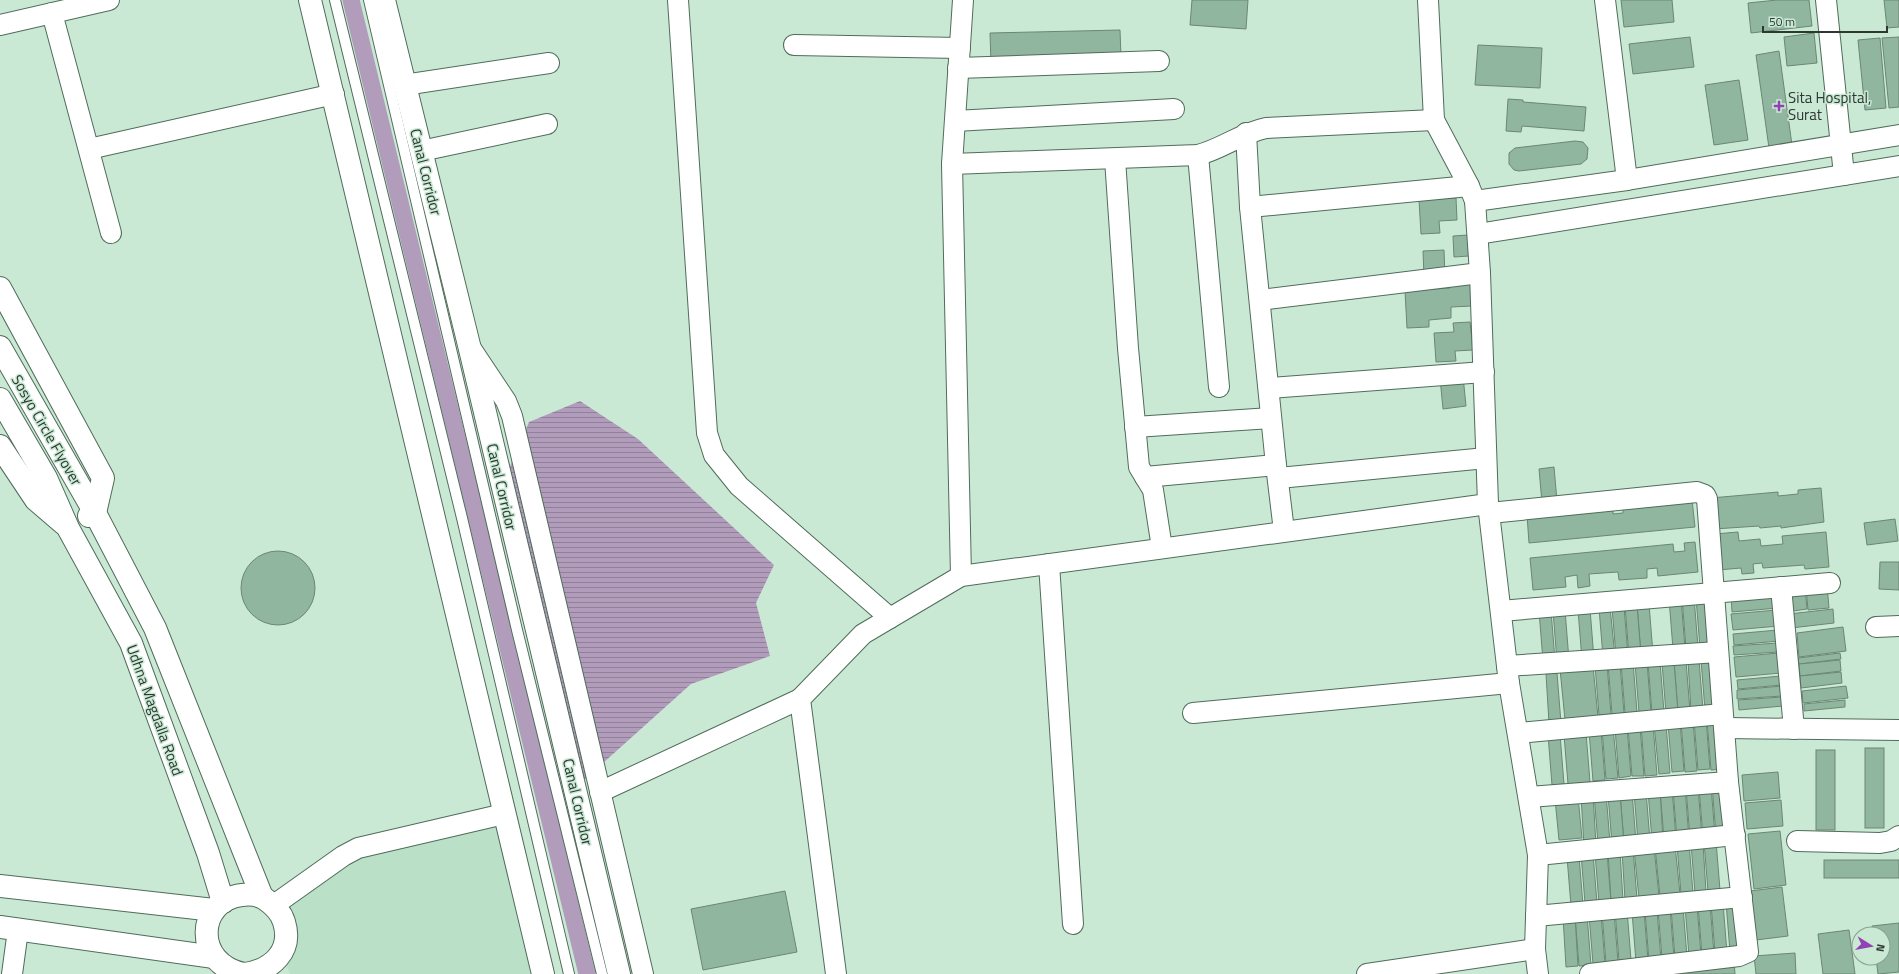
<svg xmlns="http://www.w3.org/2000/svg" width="1899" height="974" viewBox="0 0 1899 974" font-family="'Titillium Web',sans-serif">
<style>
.built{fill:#bae0c7}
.water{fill:url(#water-rules)}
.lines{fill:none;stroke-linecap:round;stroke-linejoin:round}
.canal{stroke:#b29cbc;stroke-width:17}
.building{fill:#91b69f;stroke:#6a8774}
.lane-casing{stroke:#506c5a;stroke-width:12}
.street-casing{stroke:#506c5a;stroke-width:22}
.secondary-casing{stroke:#506c5a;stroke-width:24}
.lane{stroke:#fff;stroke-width:10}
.street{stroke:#fff;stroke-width:20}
.secondary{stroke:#fff;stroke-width:22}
.poi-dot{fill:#9242b2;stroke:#cae9d5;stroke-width:1.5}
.labels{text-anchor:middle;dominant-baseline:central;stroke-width:3;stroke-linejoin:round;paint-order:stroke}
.poi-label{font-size:15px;fill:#2c3830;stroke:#cae9d5;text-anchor:start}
.street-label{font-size:15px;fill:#2c3830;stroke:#cae9d5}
</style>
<defs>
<pattern id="water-rules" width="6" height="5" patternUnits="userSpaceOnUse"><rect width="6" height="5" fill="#b29cbc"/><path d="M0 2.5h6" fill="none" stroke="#918099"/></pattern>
</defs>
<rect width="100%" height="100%" fill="#cae9d5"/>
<polygon class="built" points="500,819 540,974 290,974 283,957 279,906 346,859"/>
<polygon class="water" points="580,401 638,439 774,565 756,603 770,656 691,684 573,790 508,471 529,422"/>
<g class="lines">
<polyline class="canal" points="351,0 587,974"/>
</g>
<g class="building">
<polygon points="1192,0 1248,0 1246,29 1190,25"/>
<polygon points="1621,0 1672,0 1674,22 1624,27"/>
<polygon points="1777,0 1809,0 1812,26 1751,33 1748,3"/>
<polygon points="1884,0 1899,0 1899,27 1887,28"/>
<polygon points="1120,30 1121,57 991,64 990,33"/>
<polygon points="1814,33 1817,63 1787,66 1784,37"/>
<polygon points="1690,37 1694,67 1633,74 1629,44"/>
<polygon points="1899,37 1899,107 1889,108 1882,38"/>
<polygon points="1880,38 1886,108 1865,110 1858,40"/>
<polygon points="1478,45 1542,48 1540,88 1475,85"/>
<polygon points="1779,51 1792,145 1769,148 1756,55"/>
<polygon points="1739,80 1748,140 1714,145 1705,85"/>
<polygon points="1508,99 1523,100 1523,102 1586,107 1584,131 1522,126 1521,132 1506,131"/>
<polygon points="1575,141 1583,142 1588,148 1587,159 1581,164 1519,171 1514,170 1509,164 1509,153 1515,148"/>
<polygon points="1456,198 1457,220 1439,221 1440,233 1421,234 1419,200"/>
<polygon points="1468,235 1469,256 1454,257 1453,236"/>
<polygon points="1444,250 1445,276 1424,277 1423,251"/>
<polygon points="1470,277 1472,306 1451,307 1451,318 1429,320 1429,327 1407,328 1405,291 1450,288 1449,278"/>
<polygon points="1470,322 1473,350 1455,351 1456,361 1436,362 1434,333 1454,332 1453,323"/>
<polygon points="1463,376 1466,406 1443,409 1440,378"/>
<polygon points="1554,467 1557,501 1542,503 1539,469"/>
<polygon points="1821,488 1824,522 1781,528 1781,526 1760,528 1759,526 1714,529 1711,498 1778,492 1778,496 1798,494 1798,490"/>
<polygon points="1692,499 1695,527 1529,543 1527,515 1613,507 1613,514 1623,513 1623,506"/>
<polygon points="1895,519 1898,541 1867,545 1864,523"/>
<polygon points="1738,532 1739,541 1760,539 1761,546 1783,544 1782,536 1826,532 1829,567 1805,569 1804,565 1763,568 1762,563 1753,564 1754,573 1742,574 1741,568 1718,570 1715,534"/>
<polygon points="1695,542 1698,572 1658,576 1657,568 1647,569 1647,578 1619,580 1618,572 1589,574 1590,586 1578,588 1577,575 1565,577 1566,587 1533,590 1530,558 1673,544 1674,552 1685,551 1684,543"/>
<circle cx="278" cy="588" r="37"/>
<polygon points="1880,562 1899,562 1899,590 1879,589"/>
<polygon points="1827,585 1829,608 1808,610 1806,587"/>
<polygon points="1805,587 1807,609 1786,612 1784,589"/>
<polygon points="1777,592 1778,608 1732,612 1731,596"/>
<polygon points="1694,597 1698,647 1686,648 1682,598"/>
<polygon points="1708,597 1712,647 1700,648 1696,598"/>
<polygon points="1681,598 1685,648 1673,649 1669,599"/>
<polygon points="1649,604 1653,654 1641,654 1637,605"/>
<polygon points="1637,605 1641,655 1629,656 1625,606"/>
<polygon points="1624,606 1628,656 1616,656 1612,607"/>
<polygon points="1610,607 1615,657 1603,657 1599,608"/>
<polygon points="1590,609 1594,659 1582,660 1578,610"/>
<polygon points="1833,609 1834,623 1791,628 1789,614"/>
<polygon points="1565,610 1569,660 1557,661 1553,611"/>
<polygon points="1777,610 1779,626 1733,630 1731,614"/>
<polygon points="1539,611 1551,611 1555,660 1543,661"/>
<polygon points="1843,627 1846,651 1799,657 1797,633"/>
<polygon points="1778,630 1779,641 1734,645 1733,634"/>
<polygon points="1778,643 1778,652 1734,655 1733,646"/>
<polygon points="1779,653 1781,673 1736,677 1734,657"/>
<polygon points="1840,653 1841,659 1799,664 1798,658"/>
<polygon points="1713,659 1716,709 1705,710 1701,660"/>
<polygon points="1699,660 1703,710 1691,711 1688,661"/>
<polygon points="1840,660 1841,671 1800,676 1799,664"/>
<polygon points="1686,661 1690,711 1678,712 1674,662"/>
<polygon points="1633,662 1637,712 1625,713 1621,663"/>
<polygon points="1647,662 1651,712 1639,712 1635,663"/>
<polygon points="1660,662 1664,712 1652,713 1648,663"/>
<polygon points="1674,662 1678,712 1666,713 1662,663"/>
<polygon points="1607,664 1611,714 1599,715 1595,665"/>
<polygon points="1608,664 1620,664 1624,713 1612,714"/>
<polygon points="1593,666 1598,717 1565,720 1560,669"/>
<polygon points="1841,672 1842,683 1801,688 1800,676"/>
<polygon points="1557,673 1561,723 1549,723 1546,674"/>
<polygon points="1781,676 1782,685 1738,689 1737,680"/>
<polygon points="1782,686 1782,696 1737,699 1737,690"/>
<polygon points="1846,686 1848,698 1803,703 1802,691"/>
<polygon points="1782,697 1783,706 1739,710 1738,700"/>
<polygon points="1845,700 1845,707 1804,711 1804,704"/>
<polygon points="1706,719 1710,769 1698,770 1694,720"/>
<polygon points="1719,719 1723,769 1711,770 1707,720"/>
<polygon points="1693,721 1697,771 1685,772 1681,722"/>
<polygon points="1680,722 1684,771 1672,772 1668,723"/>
<polygon points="1654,724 1666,724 1670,773 1659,774"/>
<polygon points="1653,725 1657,775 1645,776 1641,726"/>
<polygon points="1640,726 1644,776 1632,776 1628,727"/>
<polygon points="1627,727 1631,776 1619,778 1615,728"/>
<polygon points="1613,728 1618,778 1606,779 1602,729"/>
<polygon points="1601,730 1605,780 1593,781 1589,731"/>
<polygon points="1586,733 1590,782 1568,784 1564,735"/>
<polygon points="1560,734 1564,784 1552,785 1548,735"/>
<rect x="1865" y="748" width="19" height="80"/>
<rect x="1816" y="750" width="19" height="80"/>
<polygon points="1778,772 1780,798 1744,801 1742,775"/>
<polygon points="1712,785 1724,785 1727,834 1716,835"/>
<polygon points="1711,786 1715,836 1703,837 1699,787"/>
<polygon points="1698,787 1702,837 1690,838 1686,788"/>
<polygon points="1685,788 1689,838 1677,839 1673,789"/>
<polygon points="1672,789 1676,838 1664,839 1660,790"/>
<polygon points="1660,790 1663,840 1652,840 1648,791"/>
<polygon points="1646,791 1650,841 1638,842 1634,792"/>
<polygon points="1632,792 1636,842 1624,843 1620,793"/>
<polygon points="1606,793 1610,843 1598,844 1594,794"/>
<polygon points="1620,794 1624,843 1612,844 1608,795"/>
<polygon points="1593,795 1596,845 1584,846 1581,796"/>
<polygon points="1578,797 1582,838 1559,840 1555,799"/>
<polygon points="1781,800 1783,826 1747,829 1745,803"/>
<polygon points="1780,831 1786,885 1754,889 1748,834"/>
<polygon points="1716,841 1720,890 1708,891 1704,842"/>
<polygon points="1689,843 1693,893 1681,894 1677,845"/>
<polygon points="1703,843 1706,892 1695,893 1691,844"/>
<polygon points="1675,845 1680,894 1660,896 1655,847"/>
<polygon points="1654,847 1659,896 1639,898 1634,849"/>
<polygon points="1633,849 1637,899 1625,900 1622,850"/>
<polygon points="1620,851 1623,901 1611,901 1608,852"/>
<polygon points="1607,852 1611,902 1599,903 1595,853"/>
<polygon points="1593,853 1597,903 1585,903 1581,854"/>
<polygon points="1579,856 1583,905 1571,906 1567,857"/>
<rect x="1824" y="860" width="75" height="18"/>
<polygon points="1782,887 1788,936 1756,940 1750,891"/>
<polygon points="785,891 797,952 703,970 691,909"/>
<polygon points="1738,901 1742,951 1730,952 1726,902"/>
<polygon points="1723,903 1727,953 1715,953 1711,904"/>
<polygon points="1710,904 1714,954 1702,955 1698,905"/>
<polygon points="1697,905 1701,955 1689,956 1685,906"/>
<polygon points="1683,907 1687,957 1675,958 1671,908"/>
<polygon points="1670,908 1674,958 1662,958 1658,909"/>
<polygon points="1627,910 1631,960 1619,960 1615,911"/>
<polygon points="1657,910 1661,960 1649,961 1645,911"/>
<polygon points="1644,911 1648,960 1636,962 1632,912"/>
<polygon points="1614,912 1618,962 1606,963 1602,913"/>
<polygon points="1601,914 1605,964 1593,964 1589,915"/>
<polygon points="1587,915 1591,965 1579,966 1575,916"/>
<polygon points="1575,916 1578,966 1566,967 1563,917"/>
<polygon points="1899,923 1899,972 1878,974 1876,958 1883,958 1883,934 1873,934 1872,926"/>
<polygon points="1849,930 1855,974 1823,974 1818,934"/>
<polygon points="1795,953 1796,974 1756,974 1754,956"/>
<polygon points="1734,961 1735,974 1664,974"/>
</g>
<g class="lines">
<g class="lane-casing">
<g id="lane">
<polyline points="335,0 462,518 569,974"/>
<polyline points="369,0 517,630 602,974"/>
</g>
</g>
<g class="street-casing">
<g id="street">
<polyline points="678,0 707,433 714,455 739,486 890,618"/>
<polyline points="1428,0 1434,120 1469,186 1475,201 1480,273 1488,504 1509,683 1538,855 1535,949 1538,974"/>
<polyline points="1605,0 1627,180"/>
<polyline points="1826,0 1844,175"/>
<polyline points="52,13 111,233"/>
<polyline points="0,25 109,0"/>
<polyline points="794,45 960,48"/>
<polyline points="958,68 1159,61"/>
<polyline points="404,85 549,63"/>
<polyline points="955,121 1174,109"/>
<polyline points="1246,133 1250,207 1276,465 1284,531"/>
<polyline points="89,149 334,94"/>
<polyline points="421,151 547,124"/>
<polyline points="1198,155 1219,387"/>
<polyline points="1115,159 1128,348 1139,467 1153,490 1162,548"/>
<path d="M952 164 1198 155C1222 149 1241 133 1266 128L1434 120"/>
<polyline points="1475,201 1627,180 1899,135"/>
<polyline points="1250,207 1469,186"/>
<polyline points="1478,234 1899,166"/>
<polyline points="1260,300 1480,273"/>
<polyline points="472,350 506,401 512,416 643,974"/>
<polyline points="1269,388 1484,372"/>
<polyline points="1135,427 1271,418"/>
<polyline points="1145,477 1276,465"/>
<polyline points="1279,478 1486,458"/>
<polyline points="1490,513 1697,492 1705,495 1707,499 1728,782 1748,952 1739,956 1590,974"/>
<polyline points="1049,564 1073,924"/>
<polyline points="961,576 952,164 963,0"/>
<polyline points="1781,587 1794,729"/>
<polyline points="1501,611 1830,583"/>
<polyline points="1876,627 1899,626"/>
<polyline points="1507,666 1718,652"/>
<polyline points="1193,713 1509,683"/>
<polyline points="1725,728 1899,730"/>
<polyline points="1518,733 1722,714"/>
<polyline points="600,792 800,699"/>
<polyline points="1529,797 1728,782"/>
<polyline points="1797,841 1880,843 1891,841 1899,836"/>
<polyline points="1538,855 1735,835"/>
<polyline points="274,905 343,856 358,848 504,814"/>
<polyline points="1536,916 1742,897"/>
<polyline points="12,974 18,930"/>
<polyline points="836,974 800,699 863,634 961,576 1488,504"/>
<polyline points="1367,974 1535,949"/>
</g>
</g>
<g class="secondary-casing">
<g id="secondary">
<polyline points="310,0 543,974"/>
<polyline points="384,0 469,345 619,974"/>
<polyline points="0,288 103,478 95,513 89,516"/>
<polyline points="0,347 95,513 155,628 262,897"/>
<polyline points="0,399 46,478 68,528 131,643 208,853 223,902"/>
<polyline points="0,446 36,500 64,524"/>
<polyline points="0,886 214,910"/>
<polyline points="0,927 214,957"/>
<path d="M244 974C193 964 196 900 242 895 250 894 259 895 265 899 274 905 281 912 284 922 293 951 272 970 245 974"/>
</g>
</g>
<use href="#lane" class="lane"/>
<use href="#street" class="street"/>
<use href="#secondary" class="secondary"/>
</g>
<path class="poi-dot" d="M1777 100h4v4h4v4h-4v4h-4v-4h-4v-4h4z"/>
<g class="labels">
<g class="poi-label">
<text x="1788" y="97">Sita Hospital,<tspan x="1788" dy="17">Surat</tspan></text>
</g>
<g class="street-label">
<text transform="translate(426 172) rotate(76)">Canal Corridor</text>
<text transform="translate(47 430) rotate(60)">Sosyo Circle Flyover</text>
<text transform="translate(502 487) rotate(77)">Canal Corridor</text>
<text transform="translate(155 710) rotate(70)">Udhna Magdalla Road</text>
<text transform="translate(578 802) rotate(77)">Canal Corridor</text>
</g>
</g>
<g transform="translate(1871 946) rotate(101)"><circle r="19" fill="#cae9d5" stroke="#8ba293"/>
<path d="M0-3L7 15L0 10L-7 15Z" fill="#9242b2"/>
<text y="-6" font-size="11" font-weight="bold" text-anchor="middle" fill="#2c3830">N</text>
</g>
<path d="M1763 26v6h124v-6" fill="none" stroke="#2c3830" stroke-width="2"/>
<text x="1769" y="26" font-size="12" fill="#2c3830" stroke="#cae9d5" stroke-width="3" paint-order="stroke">50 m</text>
</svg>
